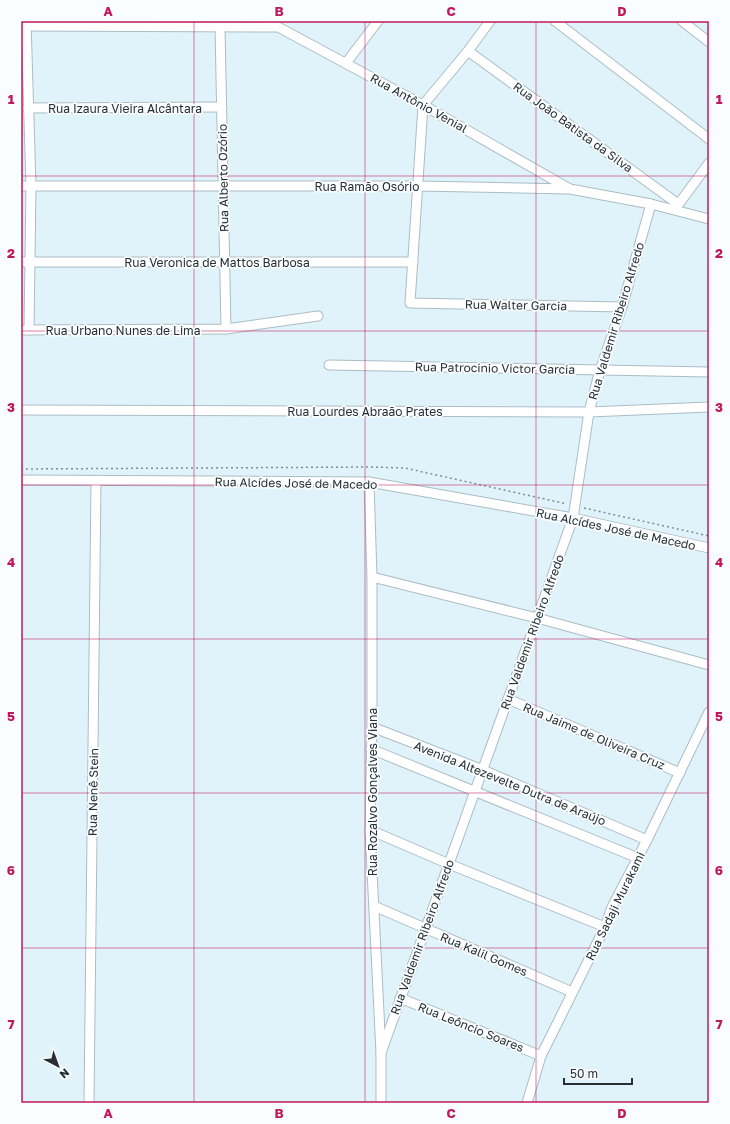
<svg xmlns="http://www.w3.org/2000/svg" width="730" height="1124" viewBox="0 0 730 1124" font-family="'Golos Text',sans-serif">
<style>
.lines{fill:none;stroke-linecap:round;stroke-linejoin:round}
.minor-casing{stroke:#abbdc4;stroke-width:11}
.path{stroke:#818d93;stroke-width:1.5;stroke-dasharray:2 3;stroke-linecap:butt}
.minor{stroke:#fff;stroke-width:9}
.grid{fill:none;stroke:#c2185b;stroke-width:1;stroke-opacity:0.55}
.labels{text-anchor:middle;dominant-baseline:central;stroke-width:3.5;stroke-linejoin:round;paint-order:stroke}
.street-label{font-size:12px;fill:#282f32;stroke:#f9fdff}
.neatline{fill:none;stroke:#c2185b;stroke-width:1.5}
.grid-label{font-size:13px;text-anchor:middle;font-weight:bold;fill:#c2185b}
</style>
<rect width="100%" height="100%" fill="#e0f3fb"/>
<g class="lines">
<g class="minor-casing">
<g id="minor">
<polyline points="26,21 31,186 29,330"/>
<polyline points="267,21 423,105 568,188"/>
<polyline points="490,21 468,51 423,105 410,303 622,307"/>
<polyline points="555,21 709,139"/>
<polyline points="682,21 709,42"/>
<polyline points="21,26 276,27"/>
<polyline points="220,27 226,329"/>
<polyline points="468,51 678,204"/>
<polyline points="346,63 378,21"/>
<polyline points="28,108 222,107"/>
<polyline points="21,186 417,186 570,189 651,204 709,219"/>
<polyline points="675,209 709,163"/>
<polyline points="21,262 413,262"/>
<polyline points="21,330 226,329 318,316"/>
<polyline points="329,365 709,372"/>
<polyline points="21,410 589,412 709,407"/>
<polyline points="21,480 369,482 573,518 709,548"/>
<polyline points="369,482 372,577 372,727 370,830 381,1053 381,1103"/>
<polyline points="372,577 537,618 709,665"/>
<polyline points="508,699 680,773"/>
<polyline points="372,727 483,770 647,840"/>
<polyline points="371,749 638,858"/>
<polyline points="370,830 449,864 605,927"/>
<polyline points="374,906 572,992"/>
<polyline points="400,998 541,1056"/>
<polyline points="381,1053 573,518 589,412 600,370 622,307 651,204"/>
<polyline points="89,1103 96,481"/>
<polyline points="527,1103 541,1056 605,927 612,907 647,840 709,712"/>
</g>
</g>
<g class="path">
<polyline points="21,469 370,467 405,468 567,504"/>
<polyline points="584,508 709,536"/>
</g>
<use href="#minor" class="minor"/>
</g>
<path class="grid" d="M194 21V1103M365 21V1103M536 21V1103M21 176H709M21 331H709M21 485H709M21 639H709M21 793H709M21 948H709"/>
<g class="labels">
<g class="street-label">
<text transform="translate(419 103) rotate(29)">Rua Antônio Venial</text>
<text x="125" y="108">Rua Izaura Vieira Alcântara</text>
<text transform="translate(573 127) rotate(36)">Rua João Batista da Silva</text>
<text transform="translate(223 178) rotate(-91)">Rua Alberto Ozório</text>
<text x="367" y="186">Rua Ramão Osório</text>
<text x="217" y="262">Rua Veronica de Mattos Barbosa</text>
<text transform="translate(516 305) rotate(1)">Rua Walter Garcia</text>
<text transform="translate(616 321) rotate(-73)">Rua Valdemir Ribeiro Alfredo</text>
<text x="123" y="330">Rua Urbano Nunes de Lima</text>
<text transform="translate(495 368) rotate(1)">Rua Patrocinio Victor Garcia</text>
<text x="365" y="411">Rua Lourdes Abraão Prates</text>
<text transform="translate(296 483) rotate(1)">Rua Alcídes José de Macedo</text>
<text transform="translate(616 529) rotate(12)">Rua Alcídes José de Macedo</text>
<text transform="translate(532 632) rotate(-70)">Rua Valdemir Ribeiro Alfredo</text>
<text transform="translate(594 736) rotate(23)">Rua Jaime de Oliveira Cruz</text>
<text transform="translate(510 783) rotate(22)">Avenida Altezevelte Dutra de Araújo</text>
<text transform="translate(93 792) rotate(-89)">Rua Nenê Stein</text>
<text transform="translate(372 792) rotate(-90)">Rua Rozalvo Gonçalves Viana</text>
<text transform="translate(615 906) rotate(-64)">Rua Sadaji Murakami</text>
<text transform="translate(422 937) rotate(-70)">Rua Valdemir Ribeiro Alfredo</text>
<text transform="translate(484 954) rotate(23)">Rua Kalil Gomes</text>
<text transform="translate(471 1027) rotate(22)">Rua Leôncio Soares</text>
</g>
</g>
<rect width="730" height="1124" fill="none" stroke="#f9fdff" stroke-width="44"/>
<g transform="translate(58 1066) rotate(139)" stroke="#f9fdff" stroke-width="3" paint-order="stroke">
<path d="M0-3L7 15L0 10L-7 15Z" fill="#282f32"/>
<text y="-6" font-size="11" font-weight="bold" text-anchor="middle" fill="#282f32">N</text>
</g>
<path d="M564 1078v6h68v-6" fill="none" stroke="#282f32" stroke-width="2"/>
<text x="570" y="1078" font-size="12" fill="#282f32" stroke="#f9fdff" stroke-width="3" paint-order="stroke">50 m</text>
<rect x="22" y="22" width="686" height="1080" class="neatline"/>
<g class="grid-label">
<text x="108" y="16">A</text>
<text x="279" y="16">B</text>
<text x="451" y="16">C</text>
<text x="622" y="16">D</text>
<text x="11" y="104">1</text>
<text x="719" y="104">1</text>
<text x="11" y="258">2</text>
<text x="719" y="258">2</text>
<text x="11" y="412">3</text>
<text x="719" y="412">3</text>
<text x="11" y="567">4</text>
<text x="719" y="567">4</text>
<text x="11" y="721">5</text>
<text x="719" y="721">5</text>
<text x="11" y="875">6</text>
<text x="719" y="875">6</text>
<text x="11" y="1029">7</text>
<text x="719" y="1029">7</text>
<text x="108" y="1118">A</text>
<text x="279" y="1118">B</text>
<text x="451" y="1118">C</text>
<text x="622" y="1118">D</text>
</g>
</svg>
